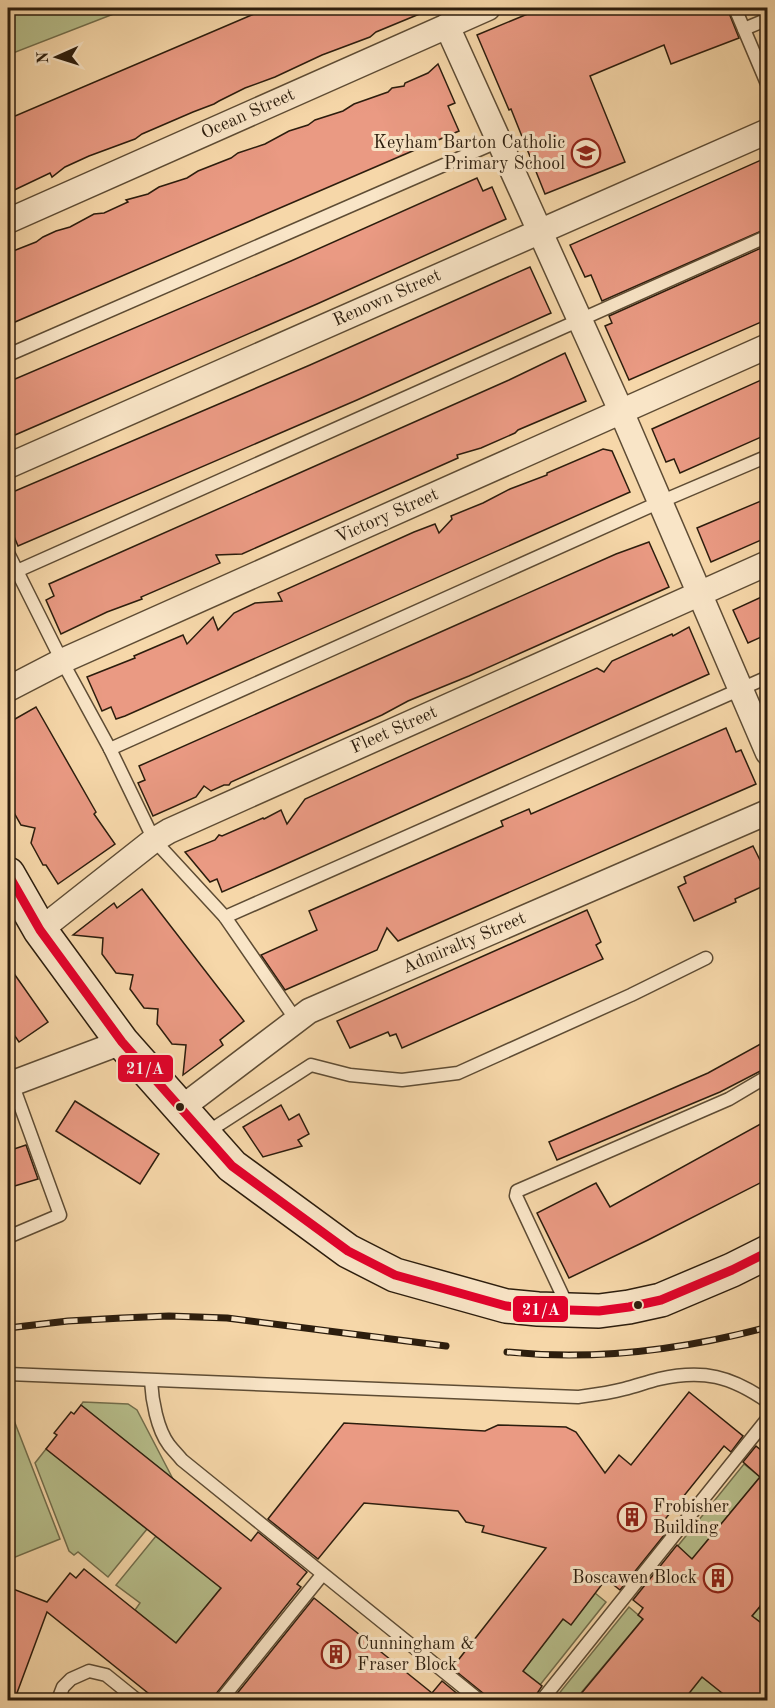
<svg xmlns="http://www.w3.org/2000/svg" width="775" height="1708" viewBox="0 0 775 1708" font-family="'Old Standard TT',serif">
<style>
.green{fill:#b7bf8c;stroke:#726e4c;stroke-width:1.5}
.building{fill:#ea9a83;stroke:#2c1d0d;stroke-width:1.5}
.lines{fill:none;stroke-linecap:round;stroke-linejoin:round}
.service-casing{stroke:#5e4c34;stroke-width:15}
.minor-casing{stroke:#5e4c34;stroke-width:27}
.secondary-casing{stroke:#2c1d0d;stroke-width:36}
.path{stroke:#2c1d0d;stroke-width:4;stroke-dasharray:1.5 3;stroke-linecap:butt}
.service{stroke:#f9e5c7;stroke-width:12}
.minor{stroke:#f9e5c7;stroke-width:24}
.secondary{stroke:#f9e5c7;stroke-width:33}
.rail-casing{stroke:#2c1d0d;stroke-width:7}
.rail{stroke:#f9e5c7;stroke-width:4.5;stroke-dasharray:14;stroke-linecap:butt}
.bus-1-casing{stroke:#f9e5c7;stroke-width:14}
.bus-1{stroke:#e4002b;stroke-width:9}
.bus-dot{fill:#2c1d0d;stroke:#f9e5c7;stroke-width:2}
.labels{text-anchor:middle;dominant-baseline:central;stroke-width:6;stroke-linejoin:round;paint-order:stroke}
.street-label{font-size:18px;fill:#2c1d0d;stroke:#f9e5c7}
.poi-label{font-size:18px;fill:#2c1d0d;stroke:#f9e5c7;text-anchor:end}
.line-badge{stroke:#f9e5c7;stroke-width:2}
.badge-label{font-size:16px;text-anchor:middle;font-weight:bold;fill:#fff}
</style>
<rect width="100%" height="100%" fill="#f6d7a9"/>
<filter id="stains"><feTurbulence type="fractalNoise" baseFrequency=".00333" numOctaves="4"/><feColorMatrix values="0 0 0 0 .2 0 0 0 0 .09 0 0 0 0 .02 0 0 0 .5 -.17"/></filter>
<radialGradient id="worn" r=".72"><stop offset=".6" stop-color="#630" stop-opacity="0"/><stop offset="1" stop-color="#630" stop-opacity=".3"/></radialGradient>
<g class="green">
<polygon points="8,8 129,8 8,55"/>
<polygon points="83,1402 128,1404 137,1410 173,1479 81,1405"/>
<polygon points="8,1405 60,1539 8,1560"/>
<polygon points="46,1449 147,1529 108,1577 78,1552 74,1555 69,1551 35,1463"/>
<polygon points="744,1464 760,1477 692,1559 677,1547"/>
<polygon points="156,1536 221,1588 176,1643 135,1610 140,1603 116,1585"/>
<polygon points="595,1593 606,1602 528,1700 523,1671 563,1619 571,1624"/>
<polygon points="767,1597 767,1628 752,1616"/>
<polygon points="629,1607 643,1619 575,1700 564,1700 557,1696"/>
<polygon points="702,1677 732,1700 683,1700"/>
</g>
<g class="building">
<polygon points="268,8 434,8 376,32 370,37 322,55 275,77 245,88 219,101 214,104 193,112 142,134 135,139 89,156 65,167 52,177 50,173 8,193 8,119"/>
<polygon points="542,8 727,8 739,38 671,64 664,45 590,76 625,162 545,194 511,109 509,110 477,35"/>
<polygon points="438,64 455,103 448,106 459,131 8,325 8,253 36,242 43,237 56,231 70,227 94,214 104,213 128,202 126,200 148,194 159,187 187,178 198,171 231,158 238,153 265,144 289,131 308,125 315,120 343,111 354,104 388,92 392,88 404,86 405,83 428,73"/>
<polygon points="768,157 768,228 602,301 591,275 585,277 570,245"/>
<polygon points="477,178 483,191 492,187 506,219 317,304 8,438 8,382 291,261"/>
<polygon points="768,245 768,319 629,380 605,326 612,323 609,316"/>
<polygon points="530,267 551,313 357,400 18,546 8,522 8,494 310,365"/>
<polygon points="565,353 586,401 518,430 515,433 481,448 457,455 458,458 242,554 216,555 220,563 141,597 142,599 107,612 61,634 46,600 54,596 49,584 509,380"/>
<polygon points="768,377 768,434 680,473 674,459 666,462 652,429"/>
<polygon points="603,449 612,451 630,492 125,716 116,719 111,707 102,711 87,677 135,658 134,656 183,635 187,644 213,617 218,630 234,613 255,603 282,601 278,593 414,532 435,524 439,533 452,519 451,516 483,503 510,489 547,475 547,473"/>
<polygon points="768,498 768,537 711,562 697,528"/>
<polygon points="649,542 669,587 469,676 408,701 382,715 231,782 229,785 224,785 211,791 204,786 196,797 153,816 138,783 145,780 139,766 616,554"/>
<polygon points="768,594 768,634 748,643 733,610"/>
<polygon points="689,627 709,674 275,869 222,892 217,879 210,882 185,852 215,840 219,835 222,836 263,818 264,819 281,810 287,824 305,799 597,668 604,672 612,661 672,634 673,636"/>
<polygon points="36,707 96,812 94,814 115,844 58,884 46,865 43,865 31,843 35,828 21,825 8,802 8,723"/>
<polygon points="726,728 736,752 741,750 756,784 398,941 387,928 377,950 285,990 261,955 317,930 309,911 503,826 501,821 529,809 531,814"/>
<polygon points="753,846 760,860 768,857 768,884 735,899 736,902 694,921 678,887 686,883 684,877"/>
<polygon points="142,889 244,1021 220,1040 223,1045 183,1075 186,1045 172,1044 157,1024 158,1009 144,1008 130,989 133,975 116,973 102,954 103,938 73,935 114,903 117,908"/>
<polygon points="587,910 601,942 596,945 603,959 402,1048 396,1034 390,1036 388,1032 350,1048 337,1021"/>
<polygon points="8,965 48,1022 19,1042 8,1026"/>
<polygon points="768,1040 768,1067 720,1092 557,1160 549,1142 708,1073"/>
<polygon points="75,1101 159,1154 140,1184 56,1131"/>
<polygon points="281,1105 289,1120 299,1114 309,1134 298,1140 302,1146 263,1157 243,1127"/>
<polygon points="768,1120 768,1179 648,1240 569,1278 537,1213 596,1183 610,1207"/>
<polygon points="26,1145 38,1179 8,1188 8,1151"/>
<polygon points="689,1392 743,1436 731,1452 724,1446 658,1528 665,1534 620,1590 606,1579 571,1625 563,1619 523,1671 542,1686 536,1695 534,1701 487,1701 484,1694 452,1668 546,1548 482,1532 484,1526 466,1522 458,1511 364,1503 318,1559 268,1519 344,1423 485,1431 498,1425 566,1427 576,1432 605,1473 619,1455 631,1465"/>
<polygon points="81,1405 251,1541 258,1532 307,1572 297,1584 301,1587 215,1695 213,1701 158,1701 47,1612 14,1701 8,1701 8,1587 47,1602 70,1573 76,1578 84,1569 176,1643 221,1588 46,1449 57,1435 54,1433 71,1412 74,1414"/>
<polygon points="756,1446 768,1456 768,1597 752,1616 768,1628 768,1701 732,1701 702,1677 683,1701 575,1701 643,1619 638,1615 643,1608 633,1600 677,1545 692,1559 760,1477 743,1462"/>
<polygon points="314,1598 432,1693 442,1681 466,1701 231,1701"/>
</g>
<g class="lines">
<g class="service-casing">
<g id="service">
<polyline points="735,8 768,86"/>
<polyline points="744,29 768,19"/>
<polyline points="8,355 499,141"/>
<polyline points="8,553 62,661 110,749 154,840 225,917 296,1020"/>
<polyline points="17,571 768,236"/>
<polyline points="110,749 660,502 768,456"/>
<polyline points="225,917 768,677"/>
<polyline points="206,1133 311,1065 350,1075 402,1080 458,1073 631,995 706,958"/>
<polyline points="8,1237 60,1215 12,1083"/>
<polyline points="568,1307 516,1196 517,1191 729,1099 768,1076"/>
<path d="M8 1374 578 1397C593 1395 609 1393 624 1389 636 1386 647 1382 659 1379 703 1369 731 1376 768 1402"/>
<path d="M151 1381C152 1400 157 1429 169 1445 173 1450 178 1455 182 1460L479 1700"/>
<polyline points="58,1700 63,1687 71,1679 89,1671 106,1675 137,1700"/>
<polyline points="221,1700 322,1575"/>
<polyline points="542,1700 768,1418"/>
</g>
</g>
<g class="minor-casing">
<g id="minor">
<polyline points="447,26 621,411 768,753"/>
<polyline points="8,221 488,8"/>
<polyline points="8,466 768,131"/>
<polyline points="8,689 62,661 768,346"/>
<polyline points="40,930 154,840 169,831 768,563"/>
<polyline points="8,1085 122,1042"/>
<polyline points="180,1109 309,1011 768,812"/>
</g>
</g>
<g class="secondary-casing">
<polyline id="secondary" points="8,874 40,930 122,1042 232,1166 348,1251 395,1275 506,1306 538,1309 599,1311 629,1307 661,1300 732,1270 768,1252"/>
</g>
<polyline class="path" points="759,1607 768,1611"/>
<use href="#service" class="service"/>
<use href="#minor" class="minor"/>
<use href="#secondary" class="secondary"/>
<g class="rail-casing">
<g id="rail">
<polyline points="8,1328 68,1321 122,1318 169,1316 227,1318 446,1346"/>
<path d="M507 1352C595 1361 682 1350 768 1327"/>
</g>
</g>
<use href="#rail" class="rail"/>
<g class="bus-1-casing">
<polyline id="bus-1" points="8,874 40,930 122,1042 232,1166 348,1251 395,1275 506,1306 538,1309 599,1311 629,1307 661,1300 732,1270 768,1252"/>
</g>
<use href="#bus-1" class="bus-1"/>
</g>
<defs>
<g id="school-ring" transform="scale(1.5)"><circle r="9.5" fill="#f9e5c7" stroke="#8f2418" stroke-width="1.5"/><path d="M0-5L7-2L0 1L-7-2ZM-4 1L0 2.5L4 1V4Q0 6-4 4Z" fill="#8f2418"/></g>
<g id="building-ring" transform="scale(1.5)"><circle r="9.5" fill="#f9e5c7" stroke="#8f2418" stroke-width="1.5"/><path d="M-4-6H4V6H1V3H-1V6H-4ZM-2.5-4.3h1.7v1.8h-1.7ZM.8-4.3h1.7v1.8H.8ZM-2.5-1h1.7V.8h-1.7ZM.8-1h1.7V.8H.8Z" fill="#8f2418"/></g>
</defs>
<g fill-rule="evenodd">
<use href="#school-ring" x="586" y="153"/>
<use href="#building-ring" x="632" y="1517"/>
<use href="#building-ring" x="718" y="1578"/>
<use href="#building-ring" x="336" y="1654"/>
</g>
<g class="bus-dot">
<circle cx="180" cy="1107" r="5"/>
<circle cx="638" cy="1305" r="5"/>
</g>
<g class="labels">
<g class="street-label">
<text transform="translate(248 114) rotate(-24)">Ocean Street</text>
<text transform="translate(387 298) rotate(-24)">Renown Street</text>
<text transform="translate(387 516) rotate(-24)">Victory Street</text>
<text transform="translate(394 730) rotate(-24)">Fleet Street</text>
<text transform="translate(464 943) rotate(-23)">Admiralty Street</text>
</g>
<g class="poi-label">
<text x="565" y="143">Keyham Barton Catholic<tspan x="565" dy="21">Primary School</tspan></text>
<text x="653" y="1507" text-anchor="start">Frobisher<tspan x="653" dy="21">Building</tspan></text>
<text x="697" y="1578">Boscawen Block</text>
<text x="357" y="1644" text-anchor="start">Cunningham &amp;<tspan x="357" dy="21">Fraser Block</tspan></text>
</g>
</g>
<g class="line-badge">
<rect x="117" y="1054" width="57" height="29" rx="6" fill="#e4002b"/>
<rect x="512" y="1295" width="57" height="28" rx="6" fill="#e4002b"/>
</g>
<g class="badge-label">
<text x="145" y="1074">21/A</text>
<text x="541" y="1315">21/A</text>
</g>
<rect width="775" height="1708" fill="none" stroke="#f6d7a9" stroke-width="30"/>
<rect x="9" y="9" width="757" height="1690" fill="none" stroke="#2c1d0d" stroke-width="3"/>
<rect x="15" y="15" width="745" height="1678" fill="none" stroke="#2c1d0d" stroke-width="1.5"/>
<g transform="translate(57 57) rotate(267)" stroke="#f9e5c7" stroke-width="4.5" paint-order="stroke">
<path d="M0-4.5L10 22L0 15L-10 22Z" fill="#2c1d0d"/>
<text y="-9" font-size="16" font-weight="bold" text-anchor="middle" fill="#2c1d0d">N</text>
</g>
<rect width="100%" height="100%" filter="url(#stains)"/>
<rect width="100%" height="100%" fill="url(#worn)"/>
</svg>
